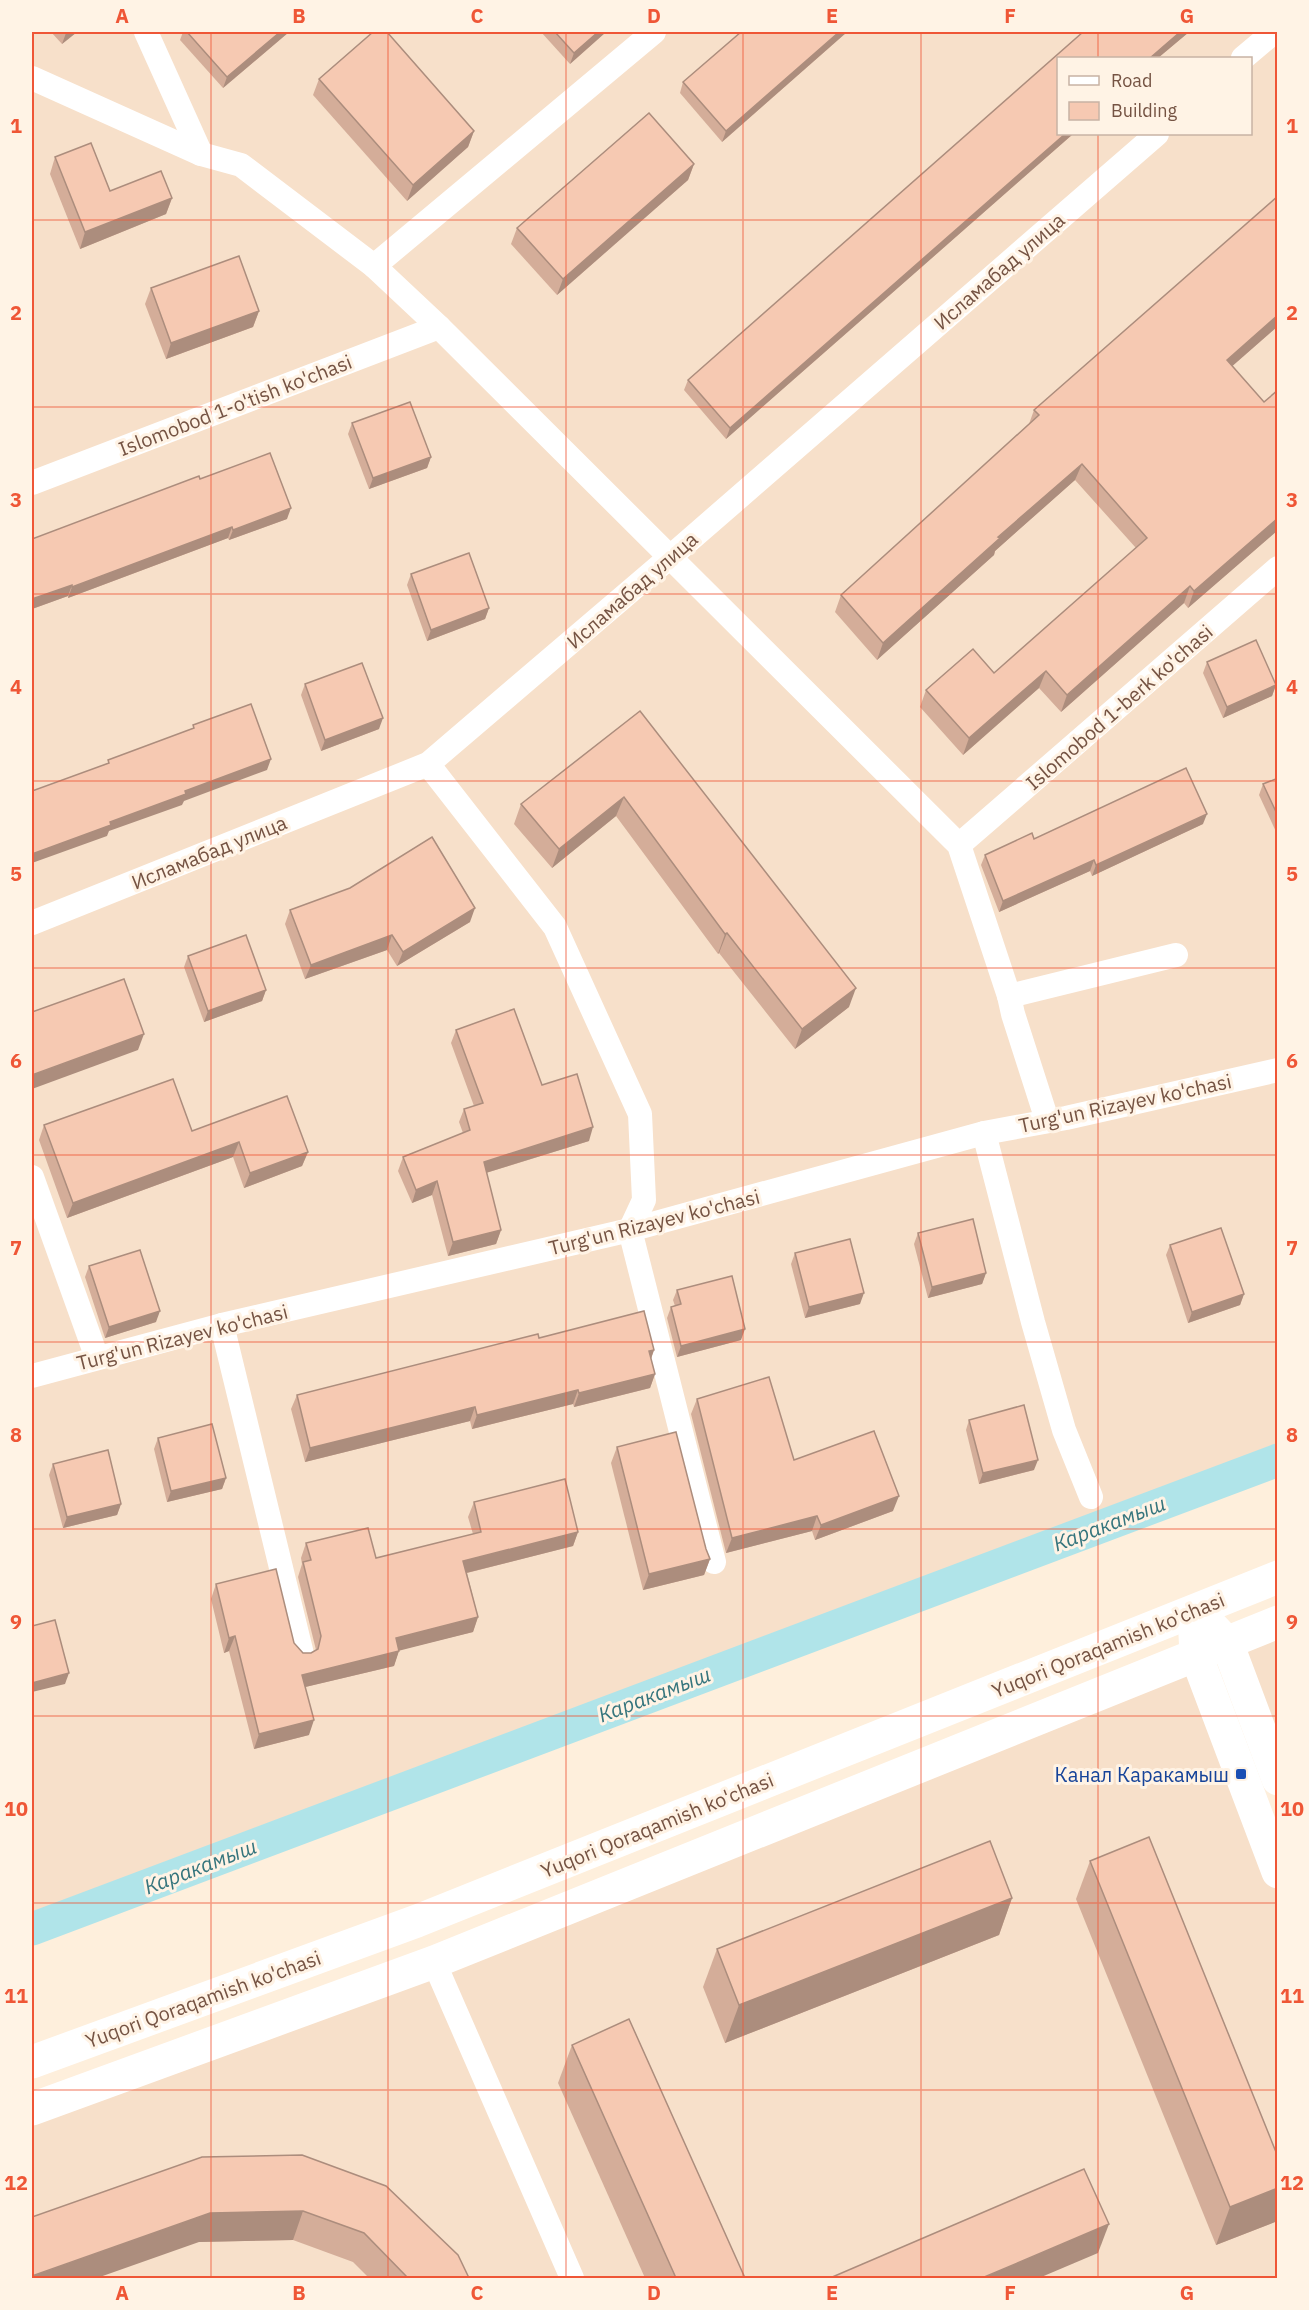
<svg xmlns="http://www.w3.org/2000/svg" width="1309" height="2310" viewBox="0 0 1309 2310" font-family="'IBM Plex Sans',sans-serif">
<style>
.residential{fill:#f7e0ca;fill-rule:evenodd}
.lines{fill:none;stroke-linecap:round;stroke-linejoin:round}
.canal{stroke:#b0e4e9;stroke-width:33}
.street{stroke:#fff;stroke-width:24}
.secondary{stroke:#fff;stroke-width:33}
.wall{fill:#d4ad99}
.shaded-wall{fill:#ac8d7d}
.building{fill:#f6c9b2;stroke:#ac8d7d;stroke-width:1.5}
.grid{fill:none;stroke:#ef5636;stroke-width:1.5;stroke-opacity:0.55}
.transit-dot{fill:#1a4fb4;stroke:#fff3e5;stroke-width:2}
.labels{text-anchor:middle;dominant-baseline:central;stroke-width:6;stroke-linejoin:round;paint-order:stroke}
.street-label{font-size:20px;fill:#755343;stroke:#fff3e5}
.transit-label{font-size:20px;fill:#164399;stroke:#fff3e5;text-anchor:end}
.water-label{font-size:21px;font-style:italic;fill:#36757d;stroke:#fff3e5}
.neatline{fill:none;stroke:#ef5636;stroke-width:2}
.grid-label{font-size:20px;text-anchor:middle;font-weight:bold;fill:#ef5636}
</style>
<rect width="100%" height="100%" fill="#feefdc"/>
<g class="residential">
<path d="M32 32H1277V1460L32 1929ZM1058 58H1250V134H1058Z"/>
<polygon points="1277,1622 1277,1779 1227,1643"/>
<polygon points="1196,1655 1277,1872 1277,2278 32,2278 32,2109"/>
</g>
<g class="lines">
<polyline class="canal" points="32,1929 1278,1460"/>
<g class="street">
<polyline points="146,32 201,154"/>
<polyline points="1243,58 1274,32"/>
<polyline points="32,78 201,154 241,165 374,266 439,327 959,845 1009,996"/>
<polyline points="374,266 654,32"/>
<polyline points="32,483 439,327"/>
<polyline points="428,764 555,927 640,1114 644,1200 630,1230 714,1562"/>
<polyline points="959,845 1278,568"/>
<polyline points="32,923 428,764 669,558 1157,134"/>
<polyline points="1047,1120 1013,1014 1009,996 1176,955"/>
<polyline points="984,1133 1033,1322 1064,1430 1091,1497"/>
<polyline points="32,1177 97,1358"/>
<polyline points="222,1325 302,1654"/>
<polyline points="32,1376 222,1325 630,1230 984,1133 1066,1118 1278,1070"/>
<polyline points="434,1962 572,2278"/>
</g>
<g class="secondary">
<polyline points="1213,1628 1227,1643 1278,1779"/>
<polyline points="1195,1635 1196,1655 1278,1872"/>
<polyline points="32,2062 417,1921 1278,1577"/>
<polyline points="32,2109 434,1962 1278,1622"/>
</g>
</g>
<g class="wall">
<polygon points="51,32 77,32 62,44"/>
<polygon points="183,32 289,32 223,88 180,40"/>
<polygon points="541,32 606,32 570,64"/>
<polygon points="847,32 722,142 680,93 683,82"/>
<polygon points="1083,32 1189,32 1158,58 1059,134 1073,134 726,439 684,390 688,380"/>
<polygon points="319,79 474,131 468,147 407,201 313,95"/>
<polygon points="55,157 110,191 172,198 166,214 80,249 50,174"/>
<polygon points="694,164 688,180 557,295 511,244 517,228"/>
<polygon points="1278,196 1278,326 1232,366 1264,402 1278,390 1278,530 1188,608 1184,603 1061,712 1039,688 963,755 920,707 926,690 994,673 1136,548 1075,480 995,551 994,555 877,660 835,612 841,595 1029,424 1034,410"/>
<polygon points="151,288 259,311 253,327 166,359 145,304"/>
<polygon points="352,423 431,457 427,468 369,489 348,434"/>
<polygon points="200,479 287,519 229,540 228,538 68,598 68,596 32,609"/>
<polygon points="411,574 489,608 485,619 427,641 407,585"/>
<polygon points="1207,662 1276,685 1272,696 1223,718 1203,673"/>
<polygon points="305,684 379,729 321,751 301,695"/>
<polygon points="640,711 849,1007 795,1049 719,953 718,954 616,816 552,868 514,824 521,804"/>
<polygon points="1278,778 1278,836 1259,795 1263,784"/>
<polygon points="1203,824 1092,876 1090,871 999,912 981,865 985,855 1034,839"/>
<polygon points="290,910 470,922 397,966 387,950 305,979 285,924"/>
<polygon points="188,956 266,990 262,1001 204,1022 184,967"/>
<polygon points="456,1030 542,1085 589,1141 486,1173 501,1230 496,1244 448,1256 432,1195 412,1203 398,1171 403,1157 463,1133 459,1122 464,1109 474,1106 451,1043"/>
<polygon points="44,1125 192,1131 308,1152 302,1166 244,1188 233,1157 67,1218 39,1140"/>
<polygon points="918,1233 986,1273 982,1284 928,1298 914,1244"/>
<polygon points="1170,1245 1244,1294 1240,1305 1188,1323 1166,1255"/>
<polygon points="795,1253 860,1304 805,1318 791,1264"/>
<polygon points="89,1266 156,1322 105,1338 85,1277"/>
<polygon points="677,1290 741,1340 677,1357 667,1318 671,1307 675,1306 673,1300"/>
<polygon points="539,1338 654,1350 651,1359 655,1374 650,1388 574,1407 573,1404 472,1429 470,1421 305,1462 291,1409 297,1395"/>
<polygon points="697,1399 794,1460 893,1511 815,1540 812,1531 726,1553 691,1414"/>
<polygon points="969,1420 1034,1470 979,1484 966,1430"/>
<polygon points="158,1438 226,1478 222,1489 167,1502 154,1449"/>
<polygon points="617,1447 706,1549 710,1559 704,1575 643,1590 611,1463"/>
<polygon points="53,1464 121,1504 117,1515 63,1528 49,1475"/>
<polygon points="474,1502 578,1532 573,1546 467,1573 478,1617 473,1632 399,1650 394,1666 305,1687 309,1735 254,1749 229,1651 224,1653 211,1599 216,1584 294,1643 303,1653 311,1653 316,1650 298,1577 302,1564 301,1558 306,1543 376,1558 473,1534 468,1517"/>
<polygon points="1090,1861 1278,2157 1278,2214 1275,2222 1216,2245 1076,1899"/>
<polygon points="1012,1898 999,1935 725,2043 703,1987 717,1949"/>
<polygon points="572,2045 745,2278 645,2278 558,2083"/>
<polygon points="202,2157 469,2278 369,2278 353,2262 293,2240 199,2242"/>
</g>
<g class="shaded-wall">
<polygon points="68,32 77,32 62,44 66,33"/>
<polygon points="280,32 289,32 223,88 227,77"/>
<polygon points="598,32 606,32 570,64 574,53"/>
<polygon points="839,32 847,32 722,142 726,131"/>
<polygon points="1180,32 1189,32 1158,58 1150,58"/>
<polygon points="474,131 468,147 407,201 413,185"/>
<polygon points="1065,134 1073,134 726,439 730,428"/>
<polygon points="694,164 688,180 557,295 563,279"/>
<polygon points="172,198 166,214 80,249 85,232"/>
<polygon points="259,311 253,327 166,359 171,343"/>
<polygon points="1278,315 1278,326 1221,376 1227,360"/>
<polygon points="431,457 427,468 369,489 373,478"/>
<polygon points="1082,464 1075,480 995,551 994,555 877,660 883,643 998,537"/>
<polygon points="291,508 287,519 229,540 233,530"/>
<polygon points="1278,518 1278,530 1188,608 1194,591"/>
<polygon points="232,527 228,538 68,598 72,587"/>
<polygon points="72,585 68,596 32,609 32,599"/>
<polygon points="1190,586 1184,603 1061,712 1067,695"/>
<polygon points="489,608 485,619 427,641 431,630"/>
<polygon points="1046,671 1039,688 963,755 969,738"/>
<polygon points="1276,685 1272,696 1223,718 1227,707"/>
<polygon points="383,718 379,729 321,751 325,740"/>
<polygon points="271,759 267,770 184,801 182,805 109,831 107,836 32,863 32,854 185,791"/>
<polygon points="624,797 616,816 552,868 559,849"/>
<polygon points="1207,814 1203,824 1092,876 1096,865"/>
<polygon points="1094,860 1090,871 999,912 1003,901"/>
<polygon points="475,908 470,922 397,966 403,952"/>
<polygon points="727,933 719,953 718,954 725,934"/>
<polygon points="392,935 387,950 305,979 311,965"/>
<polygon points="856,988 849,1007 795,1049 802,1029"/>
<polygon points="266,990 262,1001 204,1022 208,1011"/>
<polygon points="144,1034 138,1050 32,1089 32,1075"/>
<polygon points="593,1127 589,1141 479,1175 484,1162"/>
<polygon points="239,1142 233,1157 67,1218 73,1203"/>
<polygon points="308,1152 302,1166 244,1188 250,1173"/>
<polygon points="437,1181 432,1195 412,1203 416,1190"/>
<polygon points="501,1230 496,1244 448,1256 453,1242"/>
<polygon points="986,1273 982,1284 928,1298 932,1287"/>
<polygon points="864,1293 860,1304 805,1318 809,1307"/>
<polygon points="1244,1294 1240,1305 1188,1323 1192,1312"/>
<polygon points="160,1311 156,1322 105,1338 109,1327"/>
<polygon points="745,1329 741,1340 677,1357 681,1346"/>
<polygon points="654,1350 649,1364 649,1351"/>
<polygon points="655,1374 650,1388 574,1407 579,1393"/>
<polygon points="578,1390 573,1404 472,1429 477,1415"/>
<polygon points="475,1407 470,1421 305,1462 310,1448"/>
<polygon points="1038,1460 1034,1470 979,1484 983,1473"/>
<polygon points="226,1478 222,1489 167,1502 171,1491"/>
<polygon points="899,1496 893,1511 815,1540 821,1525"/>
<polygon points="121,1504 117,1515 63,1528 67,1517"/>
<polygon points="817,1516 812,1531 726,1553 732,1538"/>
<polygon points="578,1532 573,1546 458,1575 463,1561"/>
<polygon points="710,1559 704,1575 643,1590 649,1574"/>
<polygon points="478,1617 473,1632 390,1653 396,1638"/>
<polygon points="235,1636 229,1651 224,1653 229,1638"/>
<polygon points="399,1651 394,1666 297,1689 302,1675"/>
<polygon points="69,1673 65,1684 32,1692 32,1683"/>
<polygon points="314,1720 309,1735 254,1749 259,1734"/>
<polygon points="1012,1898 999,1935 725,2043 739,2005"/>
<polygon points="1278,2188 1278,2214 1275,2222 1216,2245 1230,2207"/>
<polygon points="303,2211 293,2240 199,2242 97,2278 32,2278 32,2276 210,2213"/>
<polygon points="1109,2224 1098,2253 1039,2278 982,2278"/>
</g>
<g class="building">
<polygon points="187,32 280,32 227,77"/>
<polygon points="373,32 387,32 474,131 413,185 319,79"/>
<polygon points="555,32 598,32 574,53"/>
<polygon points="741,32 839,32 726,131 683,82"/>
<polygon points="1083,32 1180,32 1150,58 1059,58 1059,134 1065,134 730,428 688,380"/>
<polygon points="649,113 694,164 563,279 517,228"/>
<polygon points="91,143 110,191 161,171 172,198 85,232 55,157"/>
<polygon points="1278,196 1278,315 1227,360 1264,402 1278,390 1278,518 1194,591 1190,586 1067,695 1046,671 969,738 926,690 973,649 994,673 1147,538 1082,464 998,537 1000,538 883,643 841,595 1039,415 1034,410"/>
<polygon points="239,256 259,311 171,343 151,288"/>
<polygon points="410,402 431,457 373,478 352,423"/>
<polygon points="270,453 291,508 233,530 232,527 72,587 72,585 32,599 32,539 199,476 200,479"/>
<polygon points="469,553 489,608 431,630 411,574"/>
<polygon points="1256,640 1276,685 1227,707 1207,662"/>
<polygon points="362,663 383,718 325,740 305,684"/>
<polygon points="251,704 271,759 185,791 186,794 110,822 111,825 32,854 32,791 109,763 108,760 194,728 193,725"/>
<polygon points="640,711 856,988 802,1029 727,933 725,934 624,797 559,849 521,804"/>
<polygon points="1186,768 1207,814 1096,865 1094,860 1003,901 985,855 1032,833 1034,839"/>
<polygon points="1278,778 1278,816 1263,784"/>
<polygon points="432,837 475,908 403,952 392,935 311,965 290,910 350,888"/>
<polygon points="246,935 266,990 208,1011 188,956"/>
<polygon points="124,979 144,1034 32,1075 32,1012"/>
<polygon points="514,1009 542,1085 577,1074 593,1127 484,1162 501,1230 453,1242 437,1181 416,1190 403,1157 470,1130 464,1109 483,1103 456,1030"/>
<polygon points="173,1079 192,1131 287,1096 308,1152 250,1173 239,1142 73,1203 44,1125"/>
<polygon points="973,1219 986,1273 932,1287 918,1233"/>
<polygon points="1221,1228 1244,1294 1192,1312 1170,1245"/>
<polygon points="850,1239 864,1293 809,1307 795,1253"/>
<polygon points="140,1250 160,1311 109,1327 89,1266"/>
<polygon points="732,1276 745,1329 681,1346 671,1307 681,1304 677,1290"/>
<polygon points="644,1311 654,1350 649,1351 655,1374 579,1393 578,1390 477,1415 475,1407 310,1448 297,1395 538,1334 539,1338"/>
<polygon points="769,1377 794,1460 874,1431 899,1496 821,1525 817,1516 732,1538 697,1399"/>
<polygon points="1024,1405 1038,1460 983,1473 969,1420"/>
<polygon points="212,1424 226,1478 171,1491 158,1438"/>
<polygon points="676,1432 706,1549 710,1559 649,1574 617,1447"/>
<polygon points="108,1450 121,1504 67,1517 53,1464"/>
<polygon points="565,1479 578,1532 463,1561 478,1617 396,1638 399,1651 302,1675 314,1720 259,1734 235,1636 229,1638 216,1584 276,1569 294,1643 303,1653 311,1653 318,1649 321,1636 303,1562 311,1560 306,1543 368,1528 376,1558 481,1532 474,1502"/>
<polygon points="55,1620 69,1673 32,1683 32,1626"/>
<polygon points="1149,1837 1278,2157 1278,2188 1230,2207 1090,1861"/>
<polygon points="990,1841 1012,1898 739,2005 717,1949"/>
<polygon points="629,2019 745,2278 676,2278 572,2045"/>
<polygon points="302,2155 386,2186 458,2255 469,2278 408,2278 364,2233 303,2211 210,2213 32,2276 32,2217 202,2157"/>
<polygon points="1084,2169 1109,2224 982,2278 830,2278"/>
</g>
<path class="grid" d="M211 32V2278M388 32V2278M566 32V2278M743 32V2278M921 32V2278M1098 32V58M1098 134V2278M32 220H1278M32 407H1278M32 594H1278M32 781H1278M32 968H1278M32 1155H1278M32 1342H1278M32 1529H1278M32 1716H1278M32 1903H1278M32 2090H1278"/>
<rect class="transit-dot" x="1235" y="1768" width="12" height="12" rx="3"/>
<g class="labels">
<g class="street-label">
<text transform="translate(999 271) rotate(-41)">Исламабад улица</text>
<text transform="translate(235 405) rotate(-21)">Islomobod 1-o'tish ko'chasi</text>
<text transform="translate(632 590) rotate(-41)">Исламабад улица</text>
<text transform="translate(1119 707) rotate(-41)">Islomobod 1-berk ko'chasi</text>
<text transform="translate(209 852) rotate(-22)">Исламабад улица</text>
<text transform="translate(1125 1103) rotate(-12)">Turg'un Rizayev ko'chasi</text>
<text transform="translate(654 1222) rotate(-14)">Turg'un Rizayev ko'chasi</text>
<text transform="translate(182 1337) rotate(-14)">Turg'un Rizayev ko'chasi</text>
<text transform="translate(1108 1645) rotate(-22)">Yuqori Qoraqamish ko'chasi</text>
<text transform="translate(657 1825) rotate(-22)">Yuqori Qoraqamish ko'chasi</text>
<text transform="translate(203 1999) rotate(-20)">Yuqori Qoraqamish ko'chasi</text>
</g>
<g class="transit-label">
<text x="1229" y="1774">Канал Каракамыш</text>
</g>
<g class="water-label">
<text transform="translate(1109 1523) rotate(-21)">Каракамыш</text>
<text transform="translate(654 1694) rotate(-21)">Каракамыш</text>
<text transform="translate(200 1866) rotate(-21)">Каракамыш</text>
</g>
</g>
<rect width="1309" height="2310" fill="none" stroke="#fff3e5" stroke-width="66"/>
<rect x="1057" y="57" width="195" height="78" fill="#fff3e5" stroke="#c8b3a4" stroke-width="1.5"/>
<rect x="1069" y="76" width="30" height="9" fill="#ffffff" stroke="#c8b3a4" stroke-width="1.5"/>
<text x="1111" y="87" font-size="18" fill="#755343">Road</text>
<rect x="1069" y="102" width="30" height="18" fill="#f6c9b2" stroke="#c8b3a4" stroke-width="1.5"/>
<text x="1111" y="117" font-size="18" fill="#755343">Building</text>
<rect x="33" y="33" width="1243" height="2244" class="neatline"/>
<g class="grid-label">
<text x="122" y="23">A</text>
<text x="299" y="23">B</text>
<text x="477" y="23">C</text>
<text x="654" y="23">D</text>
<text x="832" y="23">E</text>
<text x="1010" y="23">F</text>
<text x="1187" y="23">G</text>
<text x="16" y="133">1</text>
<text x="1292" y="133">1</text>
<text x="16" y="320">2</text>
<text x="1292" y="320">2</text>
<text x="16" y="507">3</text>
<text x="1292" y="507">3</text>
<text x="16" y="694">4</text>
<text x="1292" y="694">4</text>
<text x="16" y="881">5</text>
<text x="1292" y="881">5</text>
<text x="16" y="1068">6</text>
<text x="1292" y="1068">6</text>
<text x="16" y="1255">7</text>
<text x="1292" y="1255">7</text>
<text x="16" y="1442">8</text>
<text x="1292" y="1442">8</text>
<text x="16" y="1629">9</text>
<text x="1292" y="1629">9</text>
<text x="16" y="1816">10</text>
<text x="1292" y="1816">10</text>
<text x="16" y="2003">11</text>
<text x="1292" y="2003">11</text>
<text x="16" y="2190">12</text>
<text x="1292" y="2190">12</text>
<text x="122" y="2300">A</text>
<text x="299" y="2300">B</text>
<text x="477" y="2300">C</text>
<text x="654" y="2300">D</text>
<text x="832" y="2300">E</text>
<text x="1010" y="2300">F</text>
<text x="1187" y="2300">G</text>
</g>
</svg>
